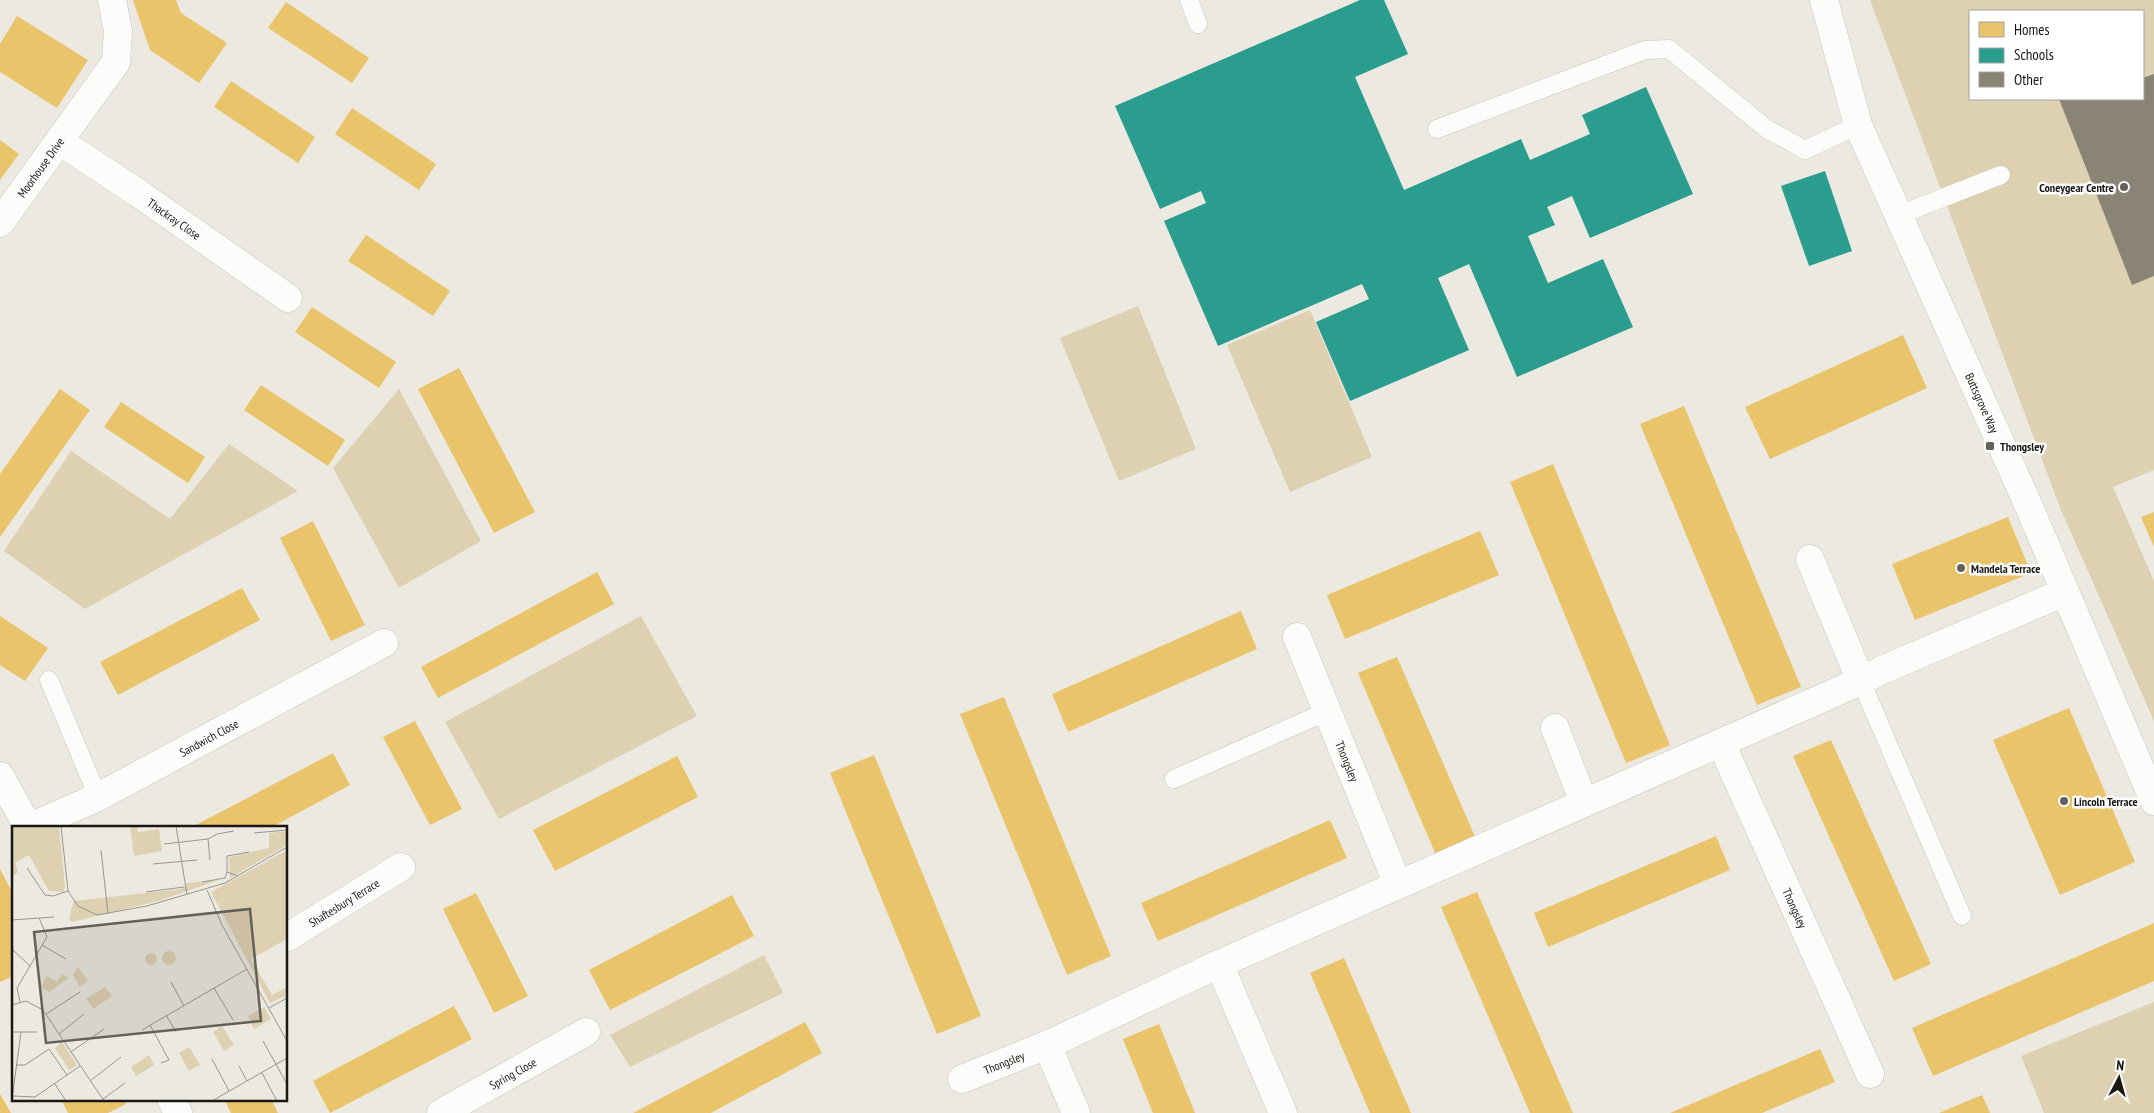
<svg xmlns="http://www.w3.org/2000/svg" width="2154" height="1113" viewBox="0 0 2154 1113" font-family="'PT Sans Narrow',sans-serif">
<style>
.green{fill:#ded1b2;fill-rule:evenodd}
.homes{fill:#e9c46a}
.schools{fill:#2a9d8f}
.building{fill:#898476}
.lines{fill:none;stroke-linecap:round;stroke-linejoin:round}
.service-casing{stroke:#c7c5bf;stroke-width:19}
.minor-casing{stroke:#c7c5bf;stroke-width:29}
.tertiary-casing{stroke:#c7c5bf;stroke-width:29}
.service{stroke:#fcfcfa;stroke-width:18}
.minor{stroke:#fcfcfa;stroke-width:28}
.tertiary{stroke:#fcfcfa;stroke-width:28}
.poi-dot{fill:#63605a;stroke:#fff;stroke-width:2}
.labels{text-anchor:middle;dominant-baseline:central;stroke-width:5;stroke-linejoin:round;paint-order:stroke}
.street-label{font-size:12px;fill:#191712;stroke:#fff}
.poi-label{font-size:12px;font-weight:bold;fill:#191712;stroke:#fff;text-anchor:start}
.inset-road{fill:none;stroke:#98958e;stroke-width:1}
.view{fill:#63605a;fill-opacity:0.15;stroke:#63605a;stroke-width:2.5}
.inset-edge{fill:none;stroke:#191712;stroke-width:2.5}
</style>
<rect width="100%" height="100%" fill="#ece9e1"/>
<g class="green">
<path d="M1870 0H2154V470L2113 487 2154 581V721L2061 510ZM1970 11H2143V99H1970Z"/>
<polygon points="1138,306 1196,449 1119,481 1060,338"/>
<polygon points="1310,310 1372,457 1290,492 1227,345"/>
<polygon points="399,389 481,541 399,588 333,468"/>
<polygon points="229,444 298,491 85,609 4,551 71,451 170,519"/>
<polygon points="641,616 697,716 499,819 445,722"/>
<polygon points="764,955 783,993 630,1067 610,1035"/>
<polygon points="2154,1002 2154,1113 2044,1113 2021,1056"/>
</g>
<g class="homes">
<polygon points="133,0 176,0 181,13 227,43 199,83 150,50"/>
<polygon points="286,2 369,58 352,83 268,28"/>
<polygon points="17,16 88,60 57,108 0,72 0,44"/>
<polygon points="231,81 315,137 298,163 214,107"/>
<polygon points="352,108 436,164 419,190 335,134"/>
<polygon points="0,140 19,154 0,180"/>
<polygon points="366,235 450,291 433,316 348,261"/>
<polygon points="312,307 396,362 379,388 295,332"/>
<polygon points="1903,335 1927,388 1770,459 1745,407"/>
<polygon points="459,368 535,512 494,533 418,389"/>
<polygon points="261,385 345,440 328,466 244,410"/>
<polygon points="60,389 90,410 0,537 0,474"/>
<polygon points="121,402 205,457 188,483 104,427"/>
<polygon points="1684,406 1801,687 1757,705 1640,424"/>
<polygon points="1553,464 1670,745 1626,763 1510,482"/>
<polygon points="2154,512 2154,547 2141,517"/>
<polygon points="2008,517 2031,573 1915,620 1892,564"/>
<polygon points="313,521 365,625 331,641 280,538"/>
<polygon points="1480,531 1499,575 1345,639 1327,595"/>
<polygon points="597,572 614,604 438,698 421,667"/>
<polygon points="242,588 260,620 118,695 100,662"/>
<polygon points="1241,611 1257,649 1068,732 1052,694"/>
<polygon points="0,616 48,648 25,681 0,665"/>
<polygon points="1397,657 1476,839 1436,855 1358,673"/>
<polygon points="1004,697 1111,956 1067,975 960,714"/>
<polygon points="2069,708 2135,862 2060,895 1993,740"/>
<polygon points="415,721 462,809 430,825 383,737"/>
<polygon points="1831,740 1931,964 1894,981 1793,756"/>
<polygon points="333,753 350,785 272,827 192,827"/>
<polygon points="874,755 981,1016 937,1034 830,773"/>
<polygon points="677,756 698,797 555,871 533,830"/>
<polygon points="1330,820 1347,858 1158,941 1141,903"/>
<polygon points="1716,836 1730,870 1548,947 1534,913"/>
<polygon points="0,869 14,896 14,976 0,982"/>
<polygon points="1477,892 1573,1113 1530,1113 1441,907"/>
<polygon points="476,893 528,996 494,1013 443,909"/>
<polygon points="732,895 754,936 610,1010 589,970"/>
<polygon points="2154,923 2154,981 1933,1076 1912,1028"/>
<polygon points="1344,958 1411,1113 1370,1113 1310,973"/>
<polygon points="454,1006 472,1039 330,1113 313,1081"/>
<polygon points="805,1022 822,1053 711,1113 633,1113"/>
<polygon points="1159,1024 1195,1113 1153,1113 1123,1039"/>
<polygon points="1820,1049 1835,1082 1762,1113 1670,1113"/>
<polygon points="0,1094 11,1113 0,1113"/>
<polygon points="1982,1095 1990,1113 1939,1113"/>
<polygon points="61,1099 123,1099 126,1104 108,1113 68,1113"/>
<polygon points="224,1099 271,1099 278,1113 231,1113"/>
</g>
<g class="schools">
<polygon points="1360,0 1384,0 1408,54 1355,77 1404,190 1521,139 1530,160 1590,134 1582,115 1646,87 1693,194 1590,238 1572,196 1547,207 1555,225 1528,236 1548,283 1603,259 1633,327 1517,377 1469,264 1438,278 1469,350 1350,401 1316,322 1369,299 1362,284 1218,346 1164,221 1206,203 1201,191 1160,209 1115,106"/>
<polygon points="1825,171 1852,251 1809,266 1781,186"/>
</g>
<polygon class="building" points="2154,74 2154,276 2132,285 2059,99 2143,99 2143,78"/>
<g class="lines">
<g class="service-casing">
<g id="service">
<polyline points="1189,0 1198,24"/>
<polyline points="1437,129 1645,50 1669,49 1767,129 1805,150 1858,125"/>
<polyline points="1899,215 2001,175"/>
<polyline points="49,680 98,797"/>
<polyline points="1861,681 1962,916"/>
<polyline points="1174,779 1328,711"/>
</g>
</g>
<g class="minor-casing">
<g id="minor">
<path id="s1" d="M59 141 138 193 288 298"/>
<path id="s2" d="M0 223 116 62 118 31 112 0"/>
<polyline points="1810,559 1861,681"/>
<path id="s3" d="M1297 637 1398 885"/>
<polyline points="1555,728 1584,803"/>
<path id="s4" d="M1721 743 1870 1074"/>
<path id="s5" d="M30 827 98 797 384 643"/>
<path id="s6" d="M286 938 401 867"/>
<polyline points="1219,964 1283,1113"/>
<polyline points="1047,1045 1076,1113"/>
<path id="s7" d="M962 1079 1047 1045 1219 964 1861 681 1882 670 2065 592"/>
<path id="s8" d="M441 1113 586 1032"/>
</g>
</g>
<g class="tertiary-casing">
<g id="tertiary">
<path id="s9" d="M1824 0 1858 125 2027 502 2154 801"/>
<polyline points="0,776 28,827"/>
<polyline points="171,1099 178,1113"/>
</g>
</g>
<use href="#service" class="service"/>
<use href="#minor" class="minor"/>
<use href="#tertiary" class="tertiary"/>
</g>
<g class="poi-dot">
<circle cx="2124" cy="187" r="5"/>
<rect x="1985" y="441" width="10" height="10" rx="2.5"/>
<circle cx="1961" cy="568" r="5"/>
<circle cx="2064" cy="801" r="5"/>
</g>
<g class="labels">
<g class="street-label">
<text stroke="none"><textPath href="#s2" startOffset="69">Moorhouse Drive</textPath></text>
<text stroke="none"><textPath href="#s1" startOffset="139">Thackray Close</textPath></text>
<text stroke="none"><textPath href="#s9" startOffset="434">Buttsgrove Way</textPath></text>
<text stroke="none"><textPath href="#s5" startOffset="200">Sandwich Close</textPath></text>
<text stroke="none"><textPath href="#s3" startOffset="134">Thongsley</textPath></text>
<text stroke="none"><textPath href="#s6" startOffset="68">Shaftesbury Terrace</textPath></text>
<text stroke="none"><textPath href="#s4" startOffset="181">Thongsley</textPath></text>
<text stroke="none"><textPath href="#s7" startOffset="45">Thongsley</textPath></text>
<text stroke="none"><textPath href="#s8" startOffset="82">Spring Close</textPath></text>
</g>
<g class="poi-label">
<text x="2114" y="187" text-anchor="end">Coneygear Centre</text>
<text x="2000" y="446">Thongsley</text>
<text x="1971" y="568">Mandela Terrace</text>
<text x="2074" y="801">Lincoln Terrace</text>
</g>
</g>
<g transform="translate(12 826)">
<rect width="275" height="275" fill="#ece9e1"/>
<path d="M0 0H47L53 61 51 66 37 65 17 29 3 37 6 46 0 51ZM118 0H125L126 6 147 3 150 25 122 30ZM275 5V19L218 52 217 31 257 22V7ZM275 24V113L239 133 260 169 275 161V169L258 177 199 66ZM207 54 146 75 60 96 57 92 62 75 170 63 175 57ZM150 132a7 7 0 1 1 14 0a7 7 0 1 1-14 0ZM133 133a6 6 0 1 1 12 0a6 6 0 1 1-12 0ZM66 141 76 155 68 161 61 149ZM50 148 57 152 37 166 29 161 34 150 45 156ZM93 161 100 170 81 183 74 173ZM252 181 259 193 242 203 236 190ZM210 200 222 219 212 225 201 206ZM50 216 65 239 57 244 43 222ZM177 221 188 239 177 245 167 227ZM137 229 142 239 124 250 119 241Z" fill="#ded1b2"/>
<path class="inset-road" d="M49 0 56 65 66 80 85 89 135 80 213 57 275 21M164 0 175 69M242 7 275 4M196 13 198 34M152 18 196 13 205 8 222 5M89 24 96 88M141 38 185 34M15 42 33 69 41 70 56 65M215 46V30L237 26M190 56 213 52 215 46 226 50M195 64 210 99 275 215M134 66 172 61M0 94 42 91M30 119 54 133M0 123 18 140M159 156 172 180M202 162 221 194M8 176 5 162 35 111 27 92M0 179 14 175 31 184 92 275M257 182 275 172M34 188 68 166M154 189 164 206M138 199 157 234 149 237M130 204 235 143M0 206H25M47 208 72 188M251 215 275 258M59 226 92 203M200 233 217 265M5 239H13L37 223 55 249M227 240 235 255M250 247 265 275M78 255 109 231M43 258 54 275M1 270 23 271 68 240M0 273 9 206M91 273 113 257M200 275 275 232"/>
<path class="view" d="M238 83 249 195 34 217 22 106Z"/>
<rect width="275" height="275" class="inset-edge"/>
</g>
<rect x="1969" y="10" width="175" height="90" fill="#ffffff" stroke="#a3a2a0"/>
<rect x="1979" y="22" width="25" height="15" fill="#e9c46a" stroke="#a3a2a0"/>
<text x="2014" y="35" font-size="15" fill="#191712">Homes</text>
<rect x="1979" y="48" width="25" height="15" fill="#2a9d8f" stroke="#a3a2a0"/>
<text x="2014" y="60" font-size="15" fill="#191712">Schools</text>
<rect x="1979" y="72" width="25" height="15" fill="#898476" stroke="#a3a2a0"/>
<text x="2014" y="85" font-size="15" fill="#191712">Other</text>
<g transform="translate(2119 1078) rotate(6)" stroke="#ffffff" stroke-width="4" paint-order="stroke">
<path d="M0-4L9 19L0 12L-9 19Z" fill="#191712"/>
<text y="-8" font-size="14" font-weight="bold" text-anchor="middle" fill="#191712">N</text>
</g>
</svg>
